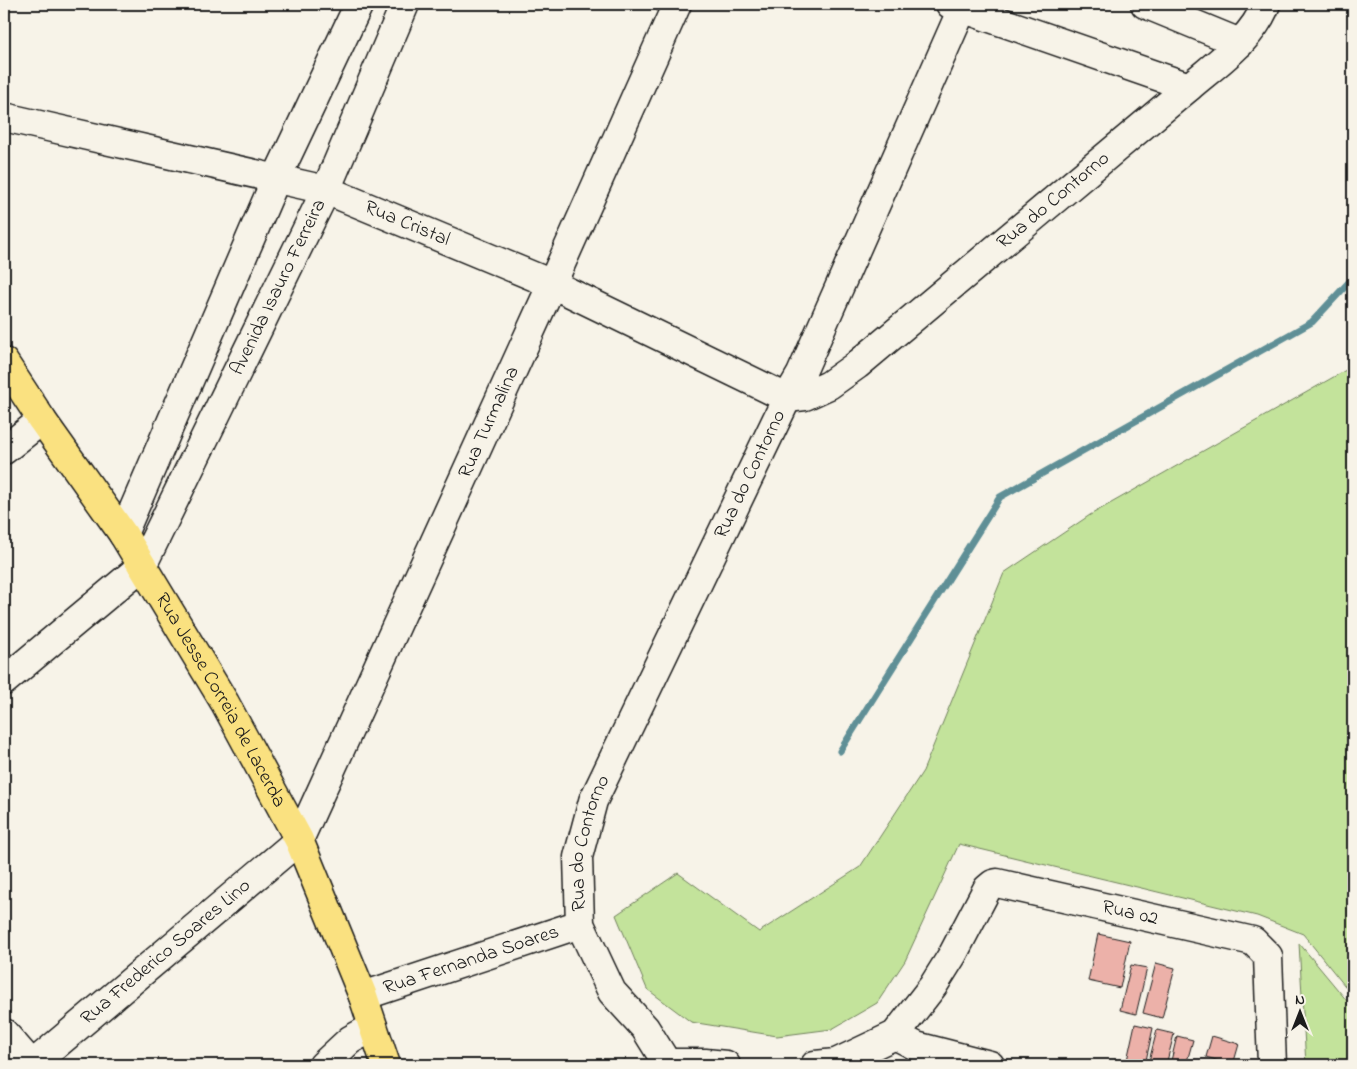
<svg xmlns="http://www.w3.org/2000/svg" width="1357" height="1069" viewBox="0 0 1357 1069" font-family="'Indie Flower',sans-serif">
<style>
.green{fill:#c3e39b;stroke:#70805c}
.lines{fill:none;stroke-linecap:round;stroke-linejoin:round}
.stream{stroke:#5f8f96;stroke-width:7}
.building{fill:#ecb1a9;stroke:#1c1c1c}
.minor-casing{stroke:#1c1c1c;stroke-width:31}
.major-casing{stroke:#1c1c1c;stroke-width:31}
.minor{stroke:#f7f3e8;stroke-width:28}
.major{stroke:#fae180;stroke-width:28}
.labels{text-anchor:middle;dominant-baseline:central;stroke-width:4.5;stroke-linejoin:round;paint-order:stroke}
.street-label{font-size:20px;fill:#1c1c1c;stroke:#f7f3e8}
</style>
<rect width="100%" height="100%" fill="#f7f3e8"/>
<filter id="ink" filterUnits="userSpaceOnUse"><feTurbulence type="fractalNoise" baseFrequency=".02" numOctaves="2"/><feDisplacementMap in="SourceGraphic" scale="10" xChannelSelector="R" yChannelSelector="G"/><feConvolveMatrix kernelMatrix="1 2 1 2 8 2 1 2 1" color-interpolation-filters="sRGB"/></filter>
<g filter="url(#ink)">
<g class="green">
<polygon points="1353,366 1353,996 1303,934 1257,916 959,844 905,961 877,1003 832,1029 777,1036 691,1022 647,989 616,915 678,873 759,932 860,867 923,771 1004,573 1090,515"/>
<polygon points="1299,943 1353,1008 1353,1065 1306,1065"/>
</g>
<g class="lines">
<polyline class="stream" points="840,751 1000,497 1312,322 1353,278"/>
</g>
<g class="building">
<polygon points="1098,934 1130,941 1120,988 1088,981"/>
<polygon points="1156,963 1175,968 1162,1018 1143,1013"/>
<polygon points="1131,965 1147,968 1136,1014 1120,1010"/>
<polygon points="1135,1024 1153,1028 1145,1065 1126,1065"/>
<polygon points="1157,1030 1174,1034 1166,1065 1148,1065"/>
<polygon points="1177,1036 1193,1040 1186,1065 1170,1065"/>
<polygon points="1212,1036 1239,1044 1233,1065 1206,1057"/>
<polygon points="625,1060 627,1065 606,1065"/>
</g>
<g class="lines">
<g class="minor-casing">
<g id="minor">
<polyline points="950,4 1189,87"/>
<polyline points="1145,4 1240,43"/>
<path id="s1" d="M4 117 326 190 552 284 787 398"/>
<path id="s2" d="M787 398 805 396 829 385 857 365 1189 87C1217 63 1253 39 1266 4"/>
<polyline points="4,450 42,420"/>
<polyline points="123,534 276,179 359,4"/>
<path id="s3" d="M4 681 142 566 326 190 405 4"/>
<path id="s4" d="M363 996 580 924"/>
<polyline points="4,1033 32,1065"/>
<polyline points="895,1035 916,1046 990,1065"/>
<polyline points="668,1063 705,1063 726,1065"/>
<path id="s5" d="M32 1065 299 840 552 284 677 4"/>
<polyline points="323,1065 350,1040 373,1027"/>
<path id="s6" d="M668 1065 645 1028 612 992 580 924 578 857 593 801 787 398 801 374 962 9"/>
<path id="s7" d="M815 1065 836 1063 895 1035 933 986 953 954 987 889 993 884 997 883 1253 941 1268 956 1272 1065"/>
</g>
</g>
<g class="major-casing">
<g id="major">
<path id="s8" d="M4 362 42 420 123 534 225 703 299 840 363 996 386 1065"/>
</g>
</g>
<use href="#minor" class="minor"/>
<use href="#major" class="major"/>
</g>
</g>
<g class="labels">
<g class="street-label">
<text stroke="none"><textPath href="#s2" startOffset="335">Rua do Contorno</textPath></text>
<text stroke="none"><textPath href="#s1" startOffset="418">Rua Cristal</textPath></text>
<text stroke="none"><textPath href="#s3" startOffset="490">Avenida Isauro Ferreira</textPath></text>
<text stroke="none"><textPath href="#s5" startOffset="808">Rua Turmalina</textPath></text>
<text stroke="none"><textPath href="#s6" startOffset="655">Rua do Contorno</textPath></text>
<text stroke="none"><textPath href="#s8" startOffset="402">Rua Jesse Correia de Lacerda</textPath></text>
<text stroke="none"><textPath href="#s6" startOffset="250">Rua do Contorno</textPath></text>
<text stroke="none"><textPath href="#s7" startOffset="408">Rua 02</textPath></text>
<text stroke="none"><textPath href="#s5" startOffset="175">Rua Frederico Soares Lino</textPath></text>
<text stroke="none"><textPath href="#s4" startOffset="114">Rua Fernanda Soares</textPath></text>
</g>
</g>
<rect width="1357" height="1069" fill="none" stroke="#f7f3e8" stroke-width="20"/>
<rect x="10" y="10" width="1337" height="1049" fill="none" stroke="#1c1c1c" stroke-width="2" filter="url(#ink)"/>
<g transform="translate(1300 1012)" stroke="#f7f3e8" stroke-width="4" paint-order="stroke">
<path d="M0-4L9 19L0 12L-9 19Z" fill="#1c1c1c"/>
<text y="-8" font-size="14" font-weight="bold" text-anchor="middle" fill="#1c1c1c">N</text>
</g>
</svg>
